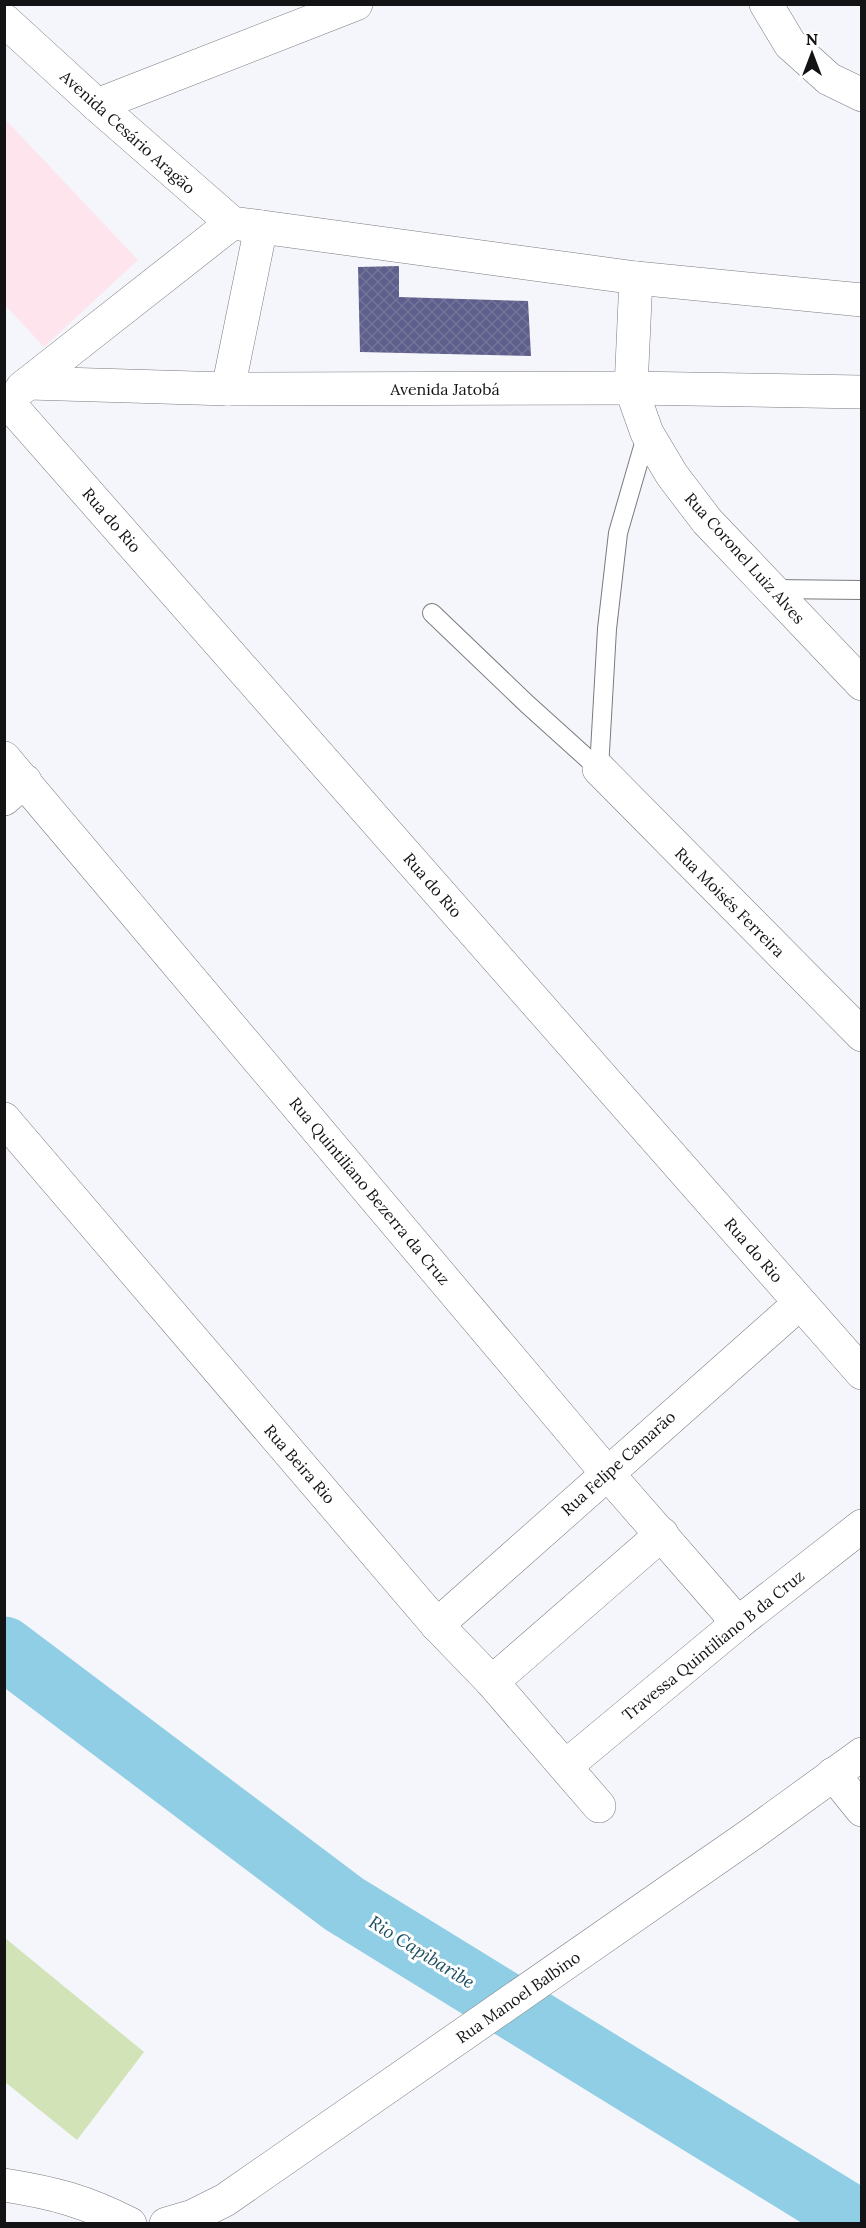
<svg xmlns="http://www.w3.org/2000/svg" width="866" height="2228" viewBox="0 0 866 2228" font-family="Lora,serif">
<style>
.commercial{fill:#fee5ed}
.pitch{fill:#d1e3b7}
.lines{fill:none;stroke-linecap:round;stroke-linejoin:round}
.river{stroke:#90cee5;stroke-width:63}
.building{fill:url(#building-cross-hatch)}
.service-casing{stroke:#797b7f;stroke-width:20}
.minor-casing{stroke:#797b7f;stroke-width:34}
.tertiary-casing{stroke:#797b7f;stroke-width:34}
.service{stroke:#fff;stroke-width:18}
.minor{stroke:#fff;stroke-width:33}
.tertiary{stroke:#fff;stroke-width:33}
.labels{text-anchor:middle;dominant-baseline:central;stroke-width:6;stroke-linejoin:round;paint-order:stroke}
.street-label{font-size:16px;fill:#131315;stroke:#fff}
.water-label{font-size:18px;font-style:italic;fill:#1b4e60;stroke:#fff}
</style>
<defs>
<pattern id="building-cross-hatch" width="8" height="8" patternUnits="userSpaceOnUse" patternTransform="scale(1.5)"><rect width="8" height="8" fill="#5e5f8c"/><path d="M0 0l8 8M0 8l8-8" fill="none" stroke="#747597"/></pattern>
</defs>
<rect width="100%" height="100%" fill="#f5f6fb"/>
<polygon class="commercial" points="5,119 138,260 44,347 5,305"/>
<polygon class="pitch" points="5,1938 144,2052 77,2140 5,2082"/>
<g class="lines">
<polyline class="river" points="4,1648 344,1904 862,2223"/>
</g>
<polygon class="building" points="399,266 399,297 528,301 531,356 360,352 358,267"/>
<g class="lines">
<g class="service-casing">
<g id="service">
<polyline points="772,589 862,590"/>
<polyline points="432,613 527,704 599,769"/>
<polyline points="599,769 607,629 618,533 647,433"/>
</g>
</g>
<g class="minor-casing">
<g id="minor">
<polyline points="97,105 356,4"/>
<polyline points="636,278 631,388 647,433 672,475 707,521 862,684"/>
<polyline points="29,383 228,389 631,388 862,392"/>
<polyline points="22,388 232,223"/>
<polyline points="228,389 261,227"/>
<polyline points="4,398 862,1373"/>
<polyline points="4,758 607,1473 738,1623"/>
<polyline points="599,769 862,1035"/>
<polyline points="4,799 25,781"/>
<polyline points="4,1119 437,1625 492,1682 599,1806"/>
<polyline points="437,1625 800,1303"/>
<polyline points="492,1682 662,1534"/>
<polyline points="566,1766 738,1623 862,1526"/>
<polyline points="833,1774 862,1810"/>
</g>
</g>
<g class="tertiary-casing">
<g id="tertiary">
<polyline points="766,4 790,44 829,79 862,95"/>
<polyline points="4,20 97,105 232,223 636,278 862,300"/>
<path d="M4 2185C54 2193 85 2201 130 2224"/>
<polyline points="166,2224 193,2216 225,2200 753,1833 862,1754"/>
</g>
</g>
<use href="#service" class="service"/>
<use href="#minor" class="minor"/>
<use href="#tertiary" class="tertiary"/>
</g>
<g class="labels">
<g class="street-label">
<text transform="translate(128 132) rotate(42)">Avenida Cesário Aragão</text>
<text x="445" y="389">Avenida Jatobá</text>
<text transform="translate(112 520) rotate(49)">Rua do Rio</text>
<text transform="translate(745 558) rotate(48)">Rua Coronel Luiz Alves</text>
<text transform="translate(433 885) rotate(49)">Rua do Rio</text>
<text transform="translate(730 902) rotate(45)">Rua Moisés Ferreira</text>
<text transform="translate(370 1191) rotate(50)">Rua Quintiliano Bezerra da Cruz</text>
<text transform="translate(754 1250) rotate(49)">Rua do Rio</text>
<text transform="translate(618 1463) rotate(-42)">Rua Felipe Camarão</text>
<text transform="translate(300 1464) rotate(49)">Rua Beira Rio</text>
<text transform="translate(713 1645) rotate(-39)">Travessa Quintiliano B da Cruz</text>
<text transform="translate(518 1997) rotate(-35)">Rua Manoel Balbino</text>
</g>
<g class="water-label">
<text transform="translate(422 1952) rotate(32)">Rio Capibaribe</text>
</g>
</g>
<rect width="866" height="2228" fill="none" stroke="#131315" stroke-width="12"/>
<g transform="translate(812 54)" stroke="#ffffff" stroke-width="4.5" paint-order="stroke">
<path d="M0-4.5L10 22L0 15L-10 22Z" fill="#131315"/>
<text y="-9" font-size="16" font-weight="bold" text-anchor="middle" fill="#131315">N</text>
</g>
</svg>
